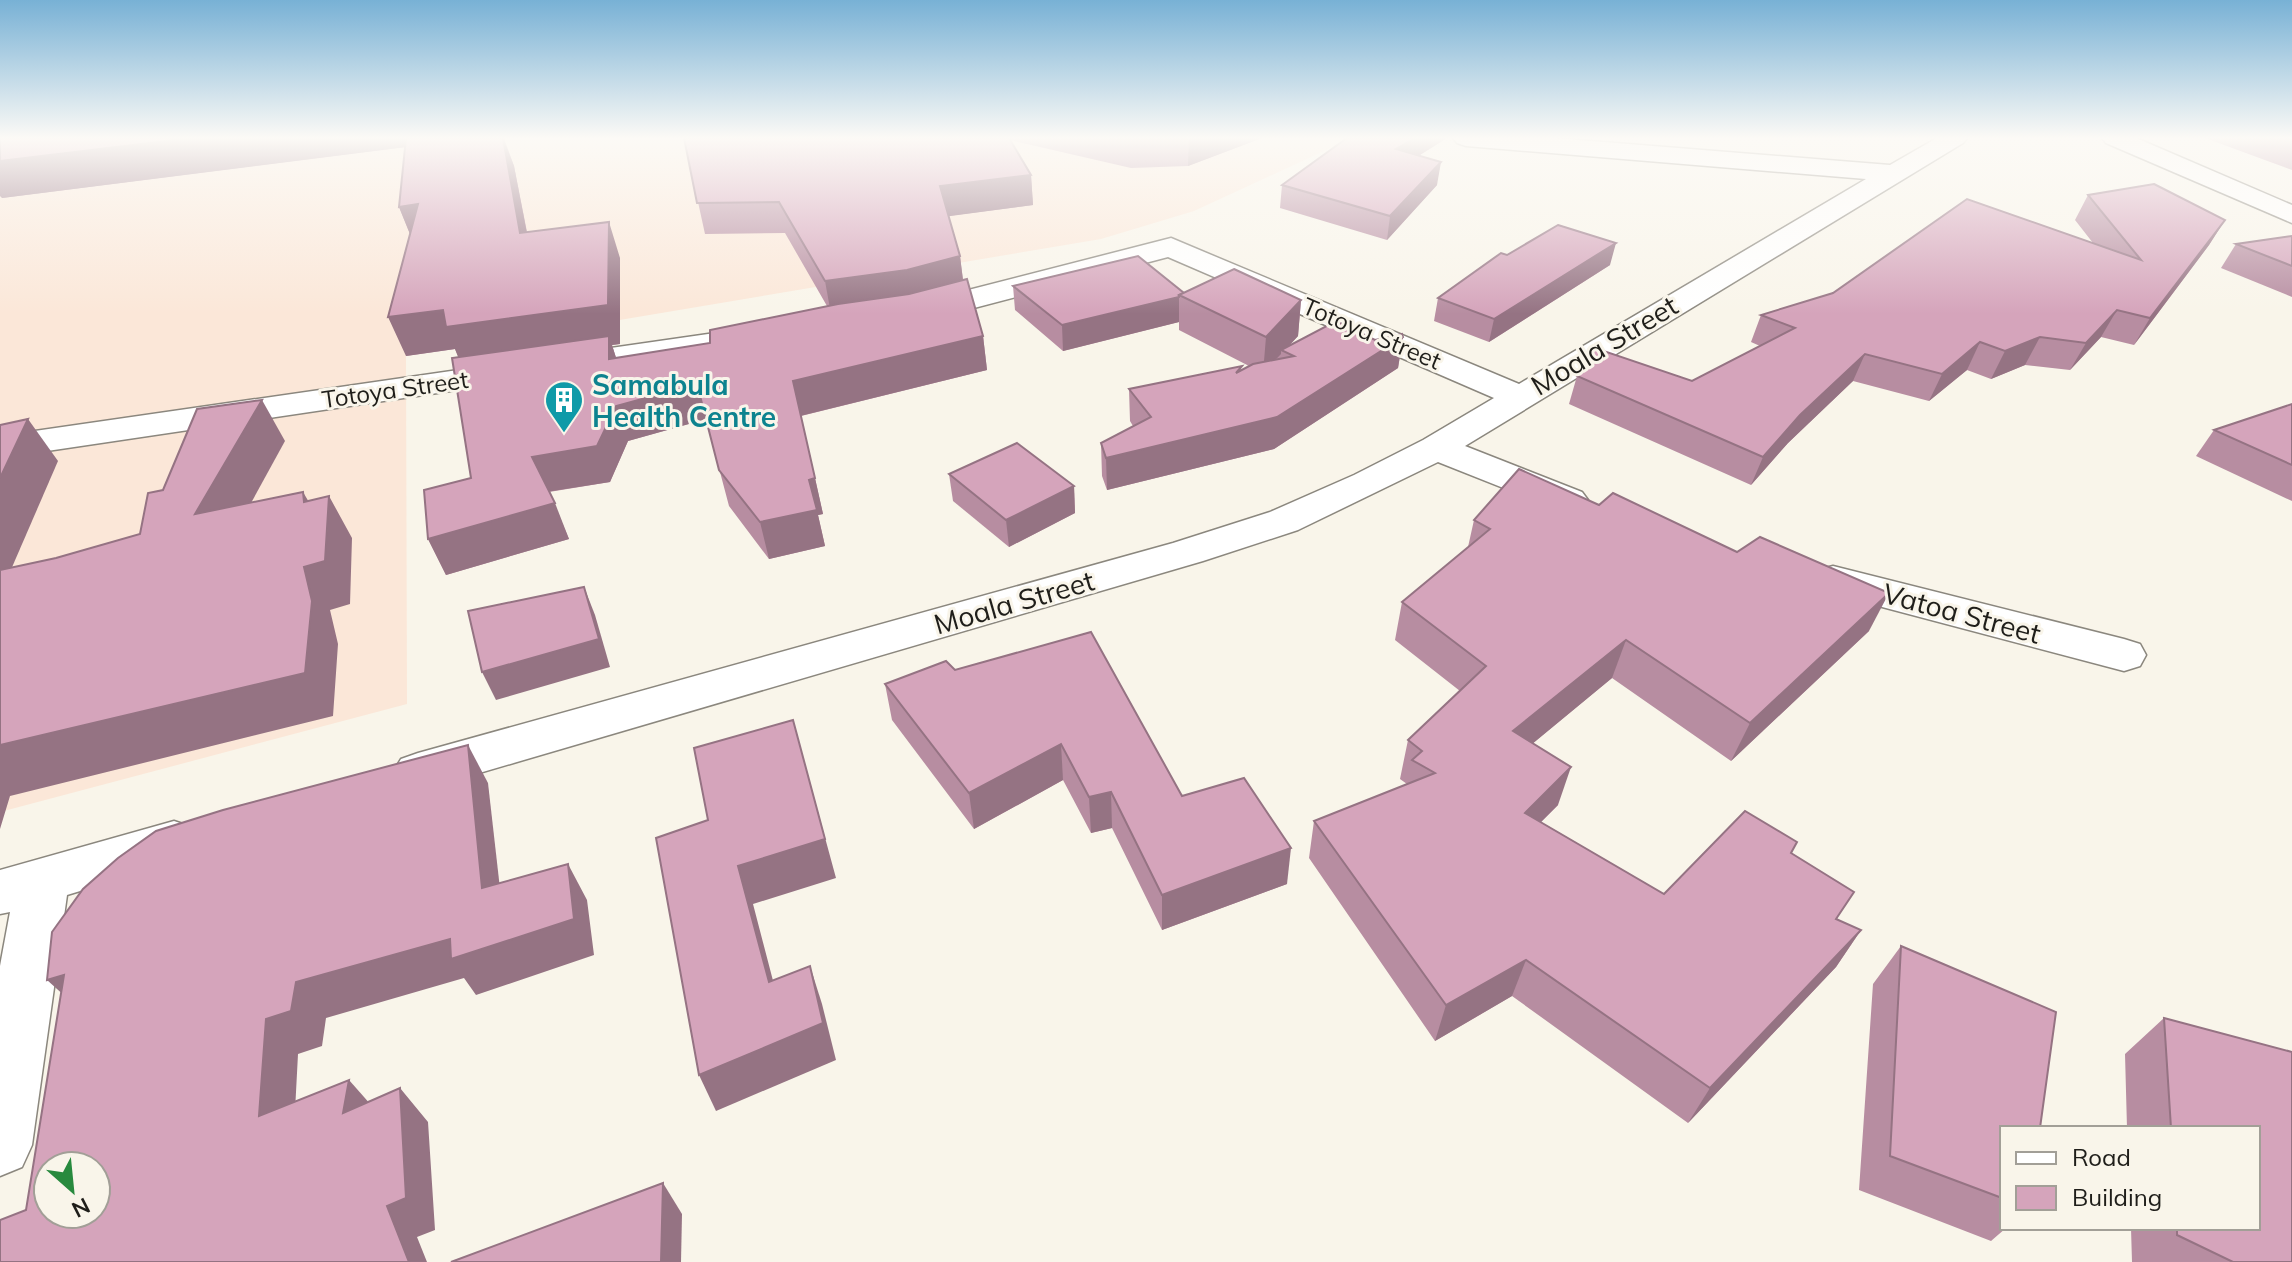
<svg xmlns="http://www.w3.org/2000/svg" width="2292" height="1262" viewBox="0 0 2292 1262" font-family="Mulish,sans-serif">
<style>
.commercial{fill:#fbe7d8}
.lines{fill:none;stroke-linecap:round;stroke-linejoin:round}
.street-casing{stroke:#8b877e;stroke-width:3}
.street{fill:#fff;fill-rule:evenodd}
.wall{fill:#b78da1}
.shaded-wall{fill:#957383}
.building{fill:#d5a4bb;stroke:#957383;stroke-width:2;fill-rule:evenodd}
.labels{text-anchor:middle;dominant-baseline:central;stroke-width:6;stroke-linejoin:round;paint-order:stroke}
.far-street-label{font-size:24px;fill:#1f1e1a;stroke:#f9f5ea}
.street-label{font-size:28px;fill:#1f1e1a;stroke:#f9f5ea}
.culture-label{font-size:28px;font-weight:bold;fill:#0d838f;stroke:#f9f5ea;text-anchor:start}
</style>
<rect width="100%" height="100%" fill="#f9f5ea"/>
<polygon class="commercial" points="0,138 1352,138 1194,211 1101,239 406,356 407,704 0,812"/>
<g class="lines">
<g class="street-casing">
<g id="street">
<polygon points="1453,138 1554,138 1890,165 1937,138 1967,138 1963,143 1465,446 1582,492 1588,500 1582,508 1568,512 1554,508 1438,462 1298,530 1203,561 418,791 401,785 393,772 401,759 418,753 1173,543 1270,512 1354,475 1423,440 1494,398 1168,257 913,324 902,321 897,314 902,307 1171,238 1519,384 1866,179 1466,146 1457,143"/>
<polygon points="2102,138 2136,138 2292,205 2292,223 2106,143"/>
<polygon points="722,332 734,335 739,342 734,349 0,458 0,436"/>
<polygon points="1833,566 2124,639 2140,644 2146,655 2140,666 2124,671 1818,590 1812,580 1818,570"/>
<polygon points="174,821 192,827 200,842 192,857 67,895 32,1145 22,1167 0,1176 0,966 10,912 0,914 0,870"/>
</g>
</g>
<use href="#street" class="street"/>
</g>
<g class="wall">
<polygon points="0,138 504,138 514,166 527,232 620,258 620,344 612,345 616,358 710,343 827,306 785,233 705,234 684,138 1262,138 1188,166 1131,168 1010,140 1031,175 1033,205 948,216 960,256 963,280 983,336 987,370 801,416 823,514 818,515 825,546 769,559 729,506 706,419 628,441 610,482 549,492 569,539 446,575 428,539 471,478 459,358 455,349 406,356 410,234 399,207 405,147 2,198"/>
<polygon points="1347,138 1447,138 1418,156 1437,185 1387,240 1280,208 1282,185"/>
<polygon points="2205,138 2292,138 2292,170"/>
<polygon points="2088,195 2225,220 2209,245 2134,345 2101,337 2070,370 2025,365 1991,379 1967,370 1929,401 1853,381 1788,443 1751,485 1569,404 1577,376 1692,381 1760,346 1751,342 1761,315 2093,243 2075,220"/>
<polygon points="2292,236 2292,297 2221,268 2236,244"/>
<polygon points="1507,255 1610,265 1489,342 1434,321 1438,298"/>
<polygon points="1013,286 1184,293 1301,300 1298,336 1289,346 1403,337 1398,368 1274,449 1107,490 1102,476 1101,443 1133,426 1130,421 1129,389 1242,370 1249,366 1179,330 1179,322 1063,351 1015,310"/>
<polygon points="2292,404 2292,501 2196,456 2214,430"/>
<polygon points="949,474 1074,486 1075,513 1009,547 953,501"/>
<polygon points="1474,520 1869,631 1731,761 1612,678 1533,743 1558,805 1541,822 1664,894 1791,853 1836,920 1861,930 1836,967 1688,1123 1512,996 1435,1041 1309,858 1314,821 1407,784 1400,779 1408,740 1460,691 1395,640 1402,602 1468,547"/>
<polygon points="955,670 1182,796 1287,884 1162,930 1112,828 1091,833 1063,780 974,829 892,720 885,684"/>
<polygon points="1901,946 2002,1128 2002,1228 2006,1228 1991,1241 1859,1190 1873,984"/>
<polygon points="2164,1018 2292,1052 2292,1262 2132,1262 2131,1228 2258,1228 2258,1128 2127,1128 2125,1054"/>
</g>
<g class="shaded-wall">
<polygon points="191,138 419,138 422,145 2,198 0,196 0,161"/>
<polygon points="503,138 514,166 534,270 520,233"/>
<polygon points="1189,138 1262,138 1188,166"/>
<polygon points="1415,138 1447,138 1393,172 1396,149"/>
<polygon points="1441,162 1437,185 1387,240 1390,216"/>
<polygon points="1031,175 1033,205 943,217 940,186"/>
<polygon points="418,204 414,244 399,207"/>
<polygon points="2225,220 2209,245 2134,345 2150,318"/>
<polygon points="609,222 620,258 620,344 612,345 620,370 462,367 455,349 406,356 388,317"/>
<polygon points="1616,243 1610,265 1489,342 1494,319"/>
<polygon points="960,256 964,289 831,314 825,281"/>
<polygon points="1179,297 1179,322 1063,351 1062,325"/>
<polygon points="1301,300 1298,336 1284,351 1281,350 1281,354 1263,373 1266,337"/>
<polygon points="2117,310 2101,337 2070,370 2086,343"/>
<polygon points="983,336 987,370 800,416 793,381"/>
<polygon points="1403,337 1398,368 1274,449 1107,490 1106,458"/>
<polygon points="2040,337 2025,365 1991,379 2005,351"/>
<polygon points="1980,342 1967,370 1929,401 1942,374"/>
<polygon points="1865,354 1853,381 1788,443 1751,485 1763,457 1800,415"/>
<polygon points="697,384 707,419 628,441 610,482 546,492 532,457 616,406"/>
<polygon points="262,400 285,441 222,556 195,514"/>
<polygon points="28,419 58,461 0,595 0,478"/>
<polygon points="815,478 823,514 818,515 825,546 769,559 760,522 809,480"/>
<polygon points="1074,486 1075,513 1009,547 1006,520"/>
<polygon points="303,492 327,533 329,496 352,538 350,604 330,610 338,644 333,716 10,796 0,829 0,745 304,567"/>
<polygon points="555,503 569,539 446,575 428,539"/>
<polygon points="584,587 595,615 610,667 496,700 482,672"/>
<polygon points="1889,593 1869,631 1731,761 1750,723"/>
<polygon points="1626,640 1612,678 1502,769 1513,731"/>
<polygon points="793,720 836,878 753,904 783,1019 769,982 738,866"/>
<polygon points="1061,744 1063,780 974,829 969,793"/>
<polygon points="468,745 488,783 504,924 482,888"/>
<polygon points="1571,767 1558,805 1512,851 1525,813"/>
<polygon points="1111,792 1112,828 1091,833 1089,797"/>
<polygon points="1291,848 1287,884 1162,930 1162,895"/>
<polygon points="568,864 587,900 594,955 476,995 464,978 326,1018 322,1046 298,1054 293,1149 259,1116 266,1019 296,982"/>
<polygon points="1861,930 1836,967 1688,1123 1710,1088"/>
<polygon points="1526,960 1512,996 1435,1041 1446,1005"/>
<polygon points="810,966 822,1004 836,1060 716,1111 699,1075"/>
<polygon points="64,975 86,1015 47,980"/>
<polygon points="349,1080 379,1114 343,1113"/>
<polygon points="400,1088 428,1122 435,1230 417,1237 427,1262 409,1262 387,1206"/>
<polygon points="663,1183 682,1214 681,1262 661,1262"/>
</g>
<g class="building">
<polygon points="0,138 191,138 0,161"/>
<polygon points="406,138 503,138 520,233 609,222 608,305 446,327 443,310 388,317 418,204 399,207"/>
<polygon points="684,138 1009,138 1031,175 940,186 960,256 907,270 825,281 779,202 697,203"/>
<polygon points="1347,138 1415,138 1396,149 1441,162 1390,216 1282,185"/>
<polygon points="2154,184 2225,220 2150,318 2117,310 2086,343 2040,337 2005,351 1980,342 1942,374 1865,354 1800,415 1763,457 1577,376 1586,353 1595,348 1692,381 1795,328 1761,315 1833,293 1967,199 2141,260 2088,195"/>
<polygon points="1558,225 1616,243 1494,319 1438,298 1501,253 1507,255"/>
<polygon points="2292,236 2292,266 2236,244"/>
<polygon points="1138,256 1184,293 1179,295 1179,297 1062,325 1013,286"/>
<polygon points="1234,269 1301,300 1266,337 1179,295"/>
<polygon points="967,279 983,336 793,381 815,478 809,480 817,510 760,522 719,470 697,384 616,406 597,446 532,457 555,503 428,539 424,490 471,478 452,358 609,336 609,359 710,343 710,330 838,304 909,294"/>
<polygon points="1336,321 1375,340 1402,334 1403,337 1277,417 1106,458 1101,443 1151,417 1129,389 1242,366 1236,373 1253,364 1294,356 1281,350"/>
<polygon points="262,400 195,514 303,492 304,502 329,496 325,561 304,567 312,601 305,673 0,745 0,570 56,558 140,534 148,493 163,490 197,409"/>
<polygon points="2292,404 2292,465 2214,430"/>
<polygon points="28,419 0,478 0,425"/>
<polygon points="1017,443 1074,486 1006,520 949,474"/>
<polygon points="1519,469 1599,505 1613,493 1737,552 1760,537 1889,593 1750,723 1626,640 1513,731 1571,767 1525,813 1664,894 1745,811 1797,842 1791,853 1854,892 1836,919 1861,930 1710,1088 1526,960 1446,1005 1314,821 1435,773 1412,760 1422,751 1408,740 1486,666 1402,602 1490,529 1474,520"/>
<polygon points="584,587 599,639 482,672 468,611"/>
<polygon points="1091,632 1182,796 1244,778 1291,848 1162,895 1111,792 1089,797 1061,744 969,793 885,684 946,661 955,670"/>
<polygon points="793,720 825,839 738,866 769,982 810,966 823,1023 699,1075 656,838 708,820 694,748"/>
<path d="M468 745 482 888 568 864 574 919 451 959 450 939 296 982 291 1011 266 1019 259 1116 349 1080 343 1113 400 1088 406 1198 387 1206 409 1262H0V1220L26 1210 64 975 47 980 52 932 83 889 118 858 156 831 223 810ZM48 1166H96V1214H48Z"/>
<polygon points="1901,946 2056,1012 2040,1128 2002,1128 2002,1198 1890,1156"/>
<polygon points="2164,1018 2292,1052 2292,1262 2233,1262 2177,1235 2177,1228 2258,1228 2258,1128 2171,1128"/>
<polygon points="663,1183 661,1262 451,1262"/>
</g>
<linearGradient id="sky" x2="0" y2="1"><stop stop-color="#78b1d5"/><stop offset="0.44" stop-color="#fcfaf6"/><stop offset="1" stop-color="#fcfaf6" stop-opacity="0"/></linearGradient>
<rect width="2292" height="314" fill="url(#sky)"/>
<defs>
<g id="building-pin" transform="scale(2)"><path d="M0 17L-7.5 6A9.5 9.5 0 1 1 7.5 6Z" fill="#0f9aa8" stroke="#f9f5ea"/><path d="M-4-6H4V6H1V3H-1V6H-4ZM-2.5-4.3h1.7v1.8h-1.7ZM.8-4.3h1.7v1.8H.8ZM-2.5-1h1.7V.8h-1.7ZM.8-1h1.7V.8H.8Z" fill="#fff"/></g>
</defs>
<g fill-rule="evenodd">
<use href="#building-pin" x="564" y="400"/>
</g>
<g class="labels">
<g class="far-street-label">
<text transform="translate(1372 333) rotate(23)">Totoya Street</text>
<text transform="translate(395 389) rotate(-8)">Totoya Street</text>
</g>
<g class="street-label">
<text transform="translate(1604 345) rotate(-31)">Moala Street</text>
<text transform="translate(1014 602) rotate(-16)">Moala Street</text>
<text transform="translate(1962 613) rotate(15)">Vatoa Street</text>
</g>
<g class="culture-label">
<text x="592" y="384">Samabula<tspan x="592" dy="32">Health Centre</tspan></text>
</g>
</g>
<rect x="2000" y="1126" width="260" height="104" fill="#f9f5ea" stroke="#a29f97" stroke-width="2"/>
<rect x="2016" y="1152" width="40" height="12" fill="#ffffff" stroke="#a29f97" stroke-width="2"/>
<text x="2072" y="1166" font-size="24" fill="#1f1e1a">Road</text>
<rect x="2016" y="1186" width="40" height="24" fill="#d5a4bb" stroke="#a29f97" stroke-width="2"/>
<text x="2072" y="1206" font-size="24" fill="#1f1e1a">Building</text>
<g transform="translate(72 1190) rotate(153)"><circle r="38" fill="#f9f5ea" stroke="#a29f97" stroke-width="2"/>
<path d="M0-6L14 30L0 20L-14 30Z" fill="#288a3e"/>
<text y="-12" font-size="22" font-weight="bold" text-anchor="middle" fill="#1f1e1a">N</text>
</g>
</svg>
